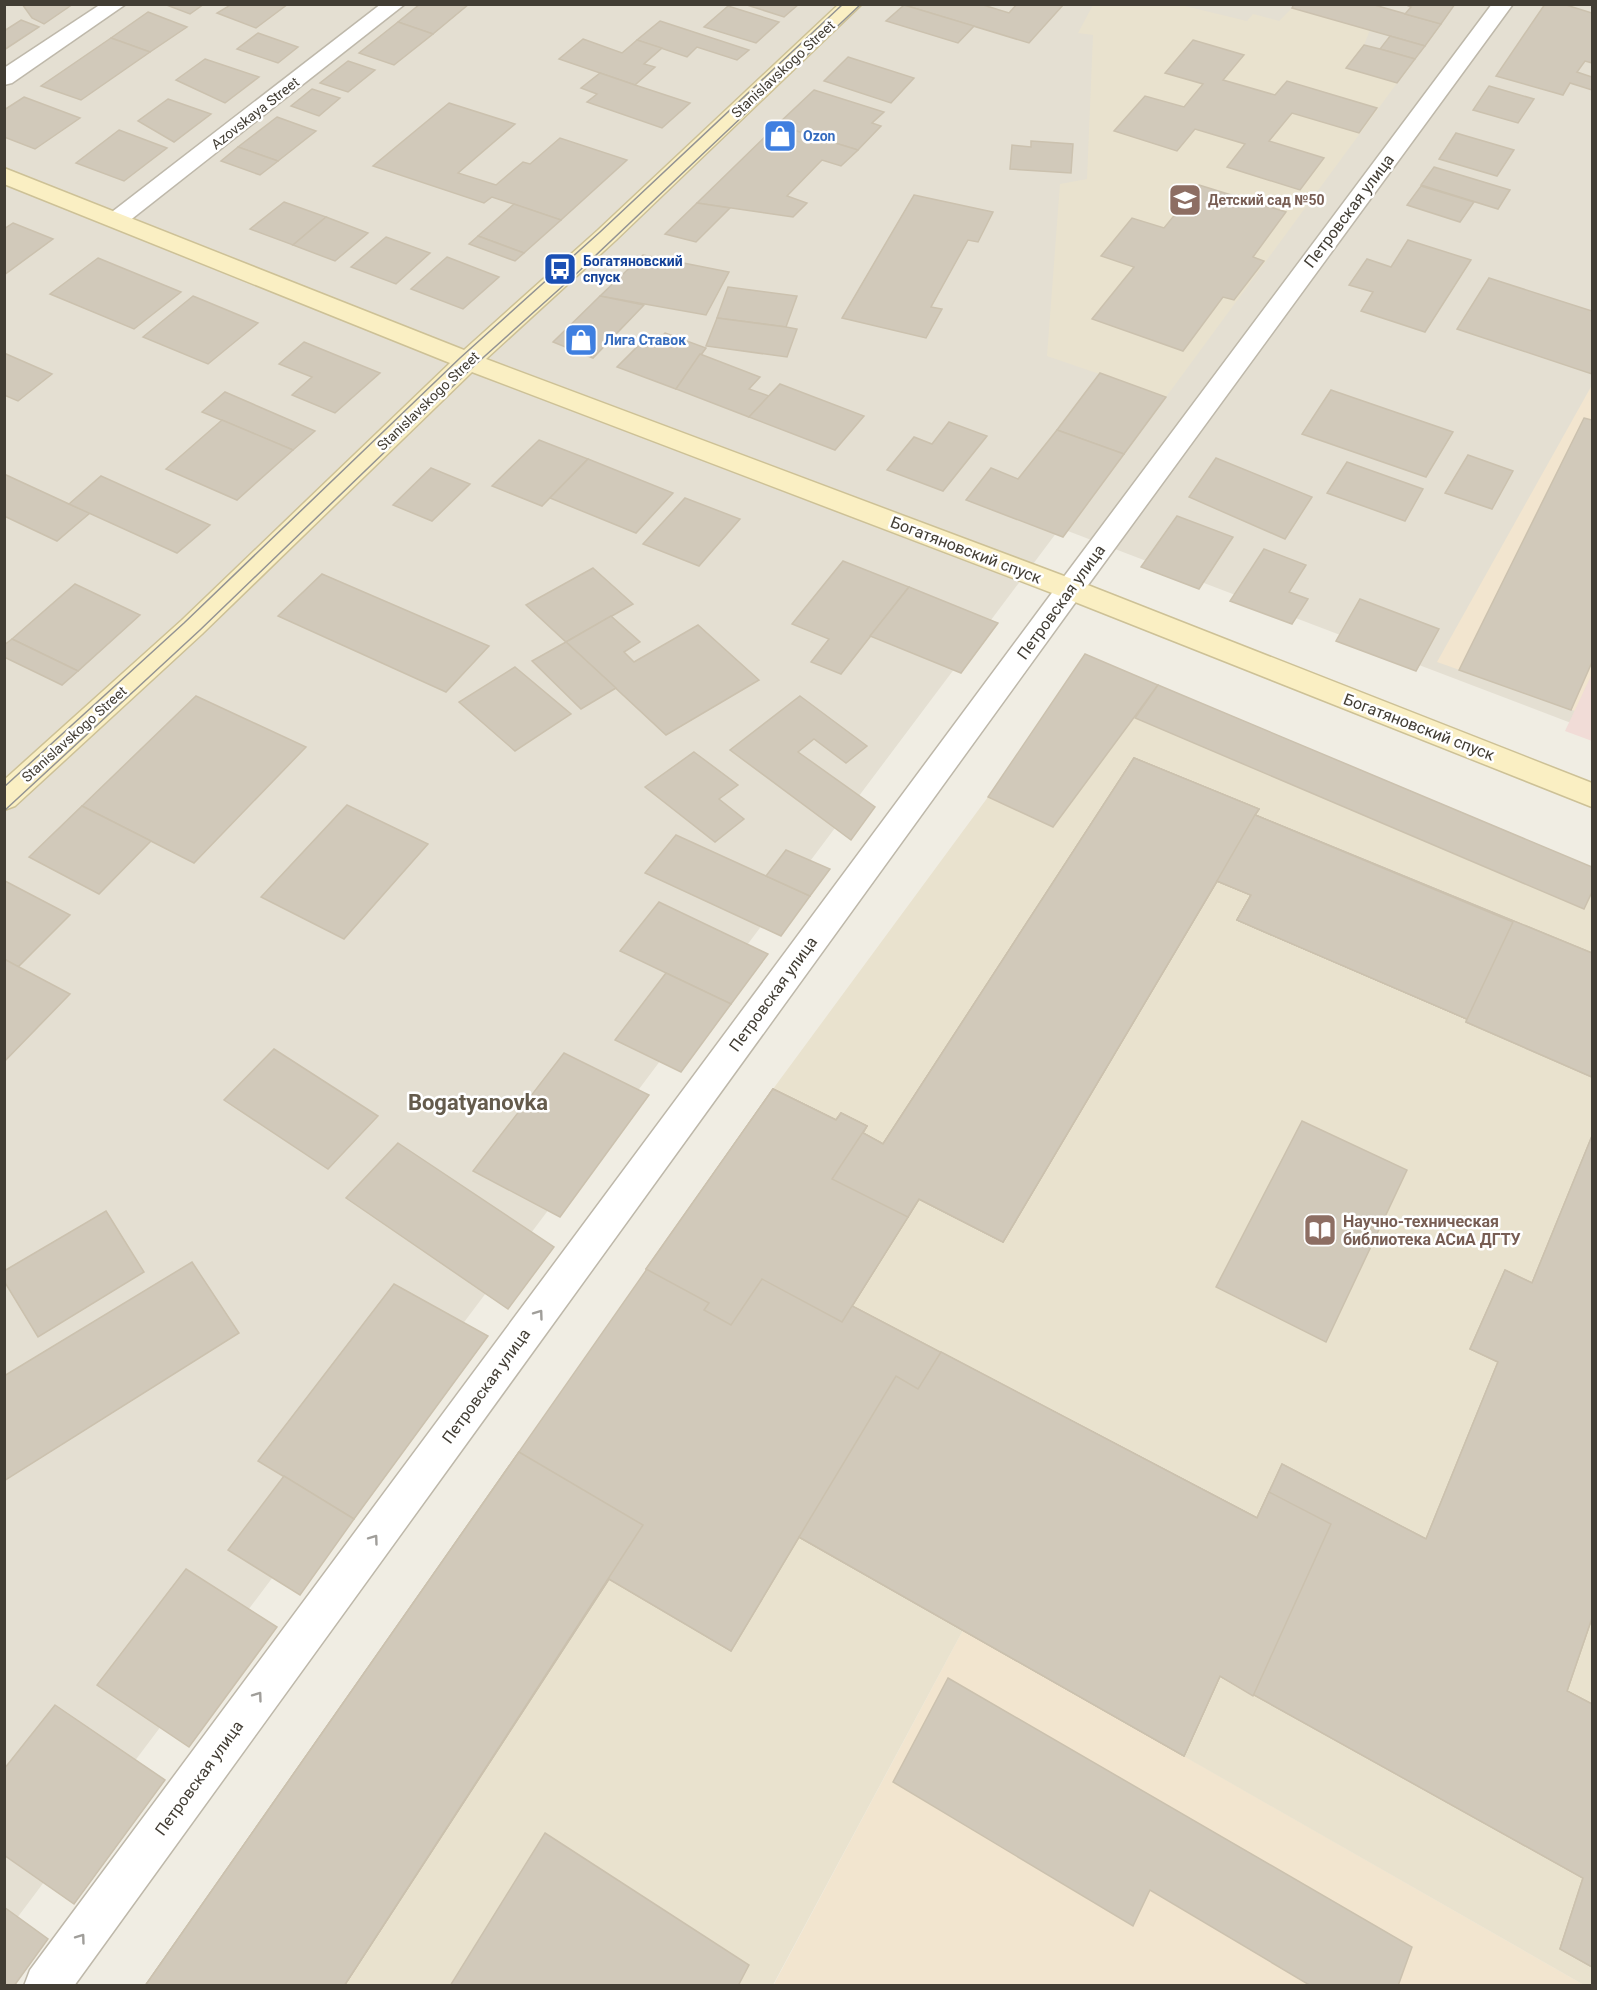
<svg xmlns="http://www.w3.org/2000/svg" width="1597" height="1990" viewBox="0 0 1597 1990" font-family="Roboto,sans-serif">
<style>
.residential{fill:#e4dfd2}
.commercial{fill:#f2e5cf}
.education{fill:#e9e2ce}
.medical{fill:#f1dcd7}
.building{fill:#d1c9ba;stroke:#cbc1ae;stroke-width:1.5}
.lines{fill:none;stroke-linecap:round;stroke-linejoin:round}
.street-casing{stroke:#beb8aa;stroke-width:3}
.secondary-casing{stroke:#cdc196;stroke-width:3}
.street{fill:#fff;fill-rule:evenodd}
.secondary{fill:#faefc3;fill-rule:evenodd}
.tram{stroke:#939393;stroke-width:1.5}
.oneway{stroke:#a09e9a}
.labels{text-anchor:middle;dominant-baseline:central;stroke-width:5;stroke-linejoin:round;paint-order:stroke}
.far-street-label{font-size:14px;fill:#423d34;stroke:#fff}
.far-shop-label{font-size:14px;font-weight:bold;fill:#366cbe;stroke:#fff;text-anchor:start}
.far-education-label{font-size:14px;font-weight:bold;fill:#785e54;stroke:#fff;text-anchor:start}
.far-transit-label{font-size:14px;font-weight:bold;fill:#164399;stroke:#fff;text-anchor:start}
.street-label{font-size:16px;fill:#423d34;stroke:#fff}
.education-label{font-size:16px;font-weight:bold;fill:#785e54;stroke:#fff;text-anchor:start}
.district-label{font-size:22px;font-weight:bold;fill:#645b4c;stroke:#fff}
</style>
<rect width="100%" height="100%" fill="#f0ede3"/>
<polygon class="residential" points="5,5 1592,5 1592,731 1060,528 5,1934"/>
<g class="commercial">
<polygon points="1592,385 1592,674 1575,711 1437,662"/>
<polygon points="963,1630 1184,1756 1584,1985 773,1986"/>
</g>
<g class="education">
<polygon points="1093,5 1181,5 1247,21 1253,14 1279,21 1292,8 1370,30 1364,45 1346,68 1397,83 1166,397 1047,356 1060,184 1087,179 1093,35 1078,33"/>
<polygon points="1158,685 1592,867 1592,1985 1584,1985 963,1630 773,1985 145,1986 773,1089 988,797 1053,826"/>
</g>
<polygon class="medical" points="1592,674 1592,741 1565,731"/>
<g class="building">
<polygon points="22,4 73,4 44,24 32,18"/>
<polygon points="164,4 204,4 190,14"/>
<polygon points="232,4 288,4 256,28 217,13"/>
<polygon points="420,4 469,4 433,34 398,22"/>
<polygon points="744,4 799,4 784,17"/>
<polygon points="980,4 1009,13 1017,4 1064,4 1029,43 904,5"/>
<polygon points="1294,4 1371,4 1441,24 1425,46 1292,8"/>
<polygon points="1404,4 1455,4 1441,24 1405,14 1411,7"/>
<polygon points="1545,4 1563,4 1592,13 1592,63 1585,61 1577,72 1592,77 1592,90 1570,83 1563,95 1496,76"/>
<polygon points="904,5 974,26 958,43 886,21"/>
<polygon points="728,6 779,22 756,43 704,27"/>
<polygon points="148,12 187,27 150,52 111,38"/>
<polygon points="21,20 39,27 4,50 4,31"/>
<polygon points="660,21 749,50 737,60 697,47 687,57 637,40"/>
<polygon points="398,22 433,34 394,65 359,53"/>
<polygon points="258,33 298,47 278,63 237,49"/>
<polygon points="1390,36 1425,46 1415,59 1380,49"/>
<polygon points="111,38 150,52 81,100 41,86"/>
<polygon points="583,39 622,53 637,40 662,48 644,64 655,67 635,85 559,59"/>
<polygon points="1193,40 1244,55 1223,80 1275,95 1287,81 1377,108 1359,133 1292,113 1269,141 1324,158 1300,190 1227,167 1245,144 1195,129 1177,151 1114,131 1145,96 1184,107 1203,84 1165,73"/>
<polygon points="1364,45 1380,49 1415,59 1397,83 1346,68"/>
<polygon points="848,57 914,78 891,103 824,81"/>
<polygon points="205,59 259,77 225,103 176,80"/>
<polygon points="348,61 375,70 348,92 320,83"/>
<polygon points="600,73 635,85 690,103 662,128 587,102 597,94 581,88"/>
<polygon points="1489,86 1534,99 1518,123 1473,110"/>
<polygon points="312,89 340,98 319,116 291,106"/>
<polygon points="814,90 884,112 872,123 881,126 858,150 777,125"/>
<polygon points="24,97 80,118 35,149 4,137 4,110"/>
<polygon points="168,99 211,114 174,142 138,121"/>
<polygon points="449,103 515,124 458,173 496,185 523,162 530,164 560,138 627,160 561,220 492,197 484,203 373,166"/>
<polygon points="277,117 316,131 278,161 238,147"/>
<polygon points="777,125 858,150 841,166 822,160 787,196 807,203 793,217 697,203"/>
<polygon points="119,130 167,148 124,181 76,163"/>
<polygon points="1456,133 1514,150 1497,176 1439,159"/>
<polygon points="1031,141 1073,144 1071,173 1010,169 1012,145 1031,147"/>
<polygon points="238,147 278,161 260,175 221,161"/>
<polygon points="1434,167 1510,190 1498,209 1421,185"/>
<polygon points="1199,185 1286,212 1253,257 1264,261 1234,300 1223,297 1183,351 1092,319 1134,267 1101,256 1132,218 1164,228"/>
<polygon points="1421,186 1474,202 1460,222 1407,205"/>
<polygon points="914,195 993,212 978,242 968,240 931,307 942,309 926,338 842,318"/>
<polygon points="284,202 326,217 293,245 250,229"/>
<polygon points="697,203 730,208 696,242 665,234"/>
<polygon points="514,204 561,220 524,253 478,236"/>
<polygon points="326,217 368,233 335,261 293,245"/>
<polygon points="13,223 53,239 4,275 4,229"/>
<polygon points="478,236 524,253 515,261 469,244"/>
<polygon points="386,237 430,253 396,284 351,267"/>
<polygon points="1408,240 1471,260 1425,332 1361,311 1373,292 1349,285 1367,259 1391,267"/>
<polygon points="643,255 729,272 706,315 600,296"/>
<polygon points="447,257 499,277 463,309 411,289"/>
<polygon points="98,258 181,292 134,329 50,294"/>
<polygon points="1489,278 1592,311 1592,374 1457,329"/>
<polygon points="728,287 797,296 786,327 717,318"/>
<polygon points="193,296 258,323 208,364 143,337"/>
<polygon points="600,296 644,305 593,358 553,342"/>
<polygon points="717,318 786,327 797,329 787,357 706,346"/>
<polygon points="665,333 706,348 676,389 617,367 644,340 654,344"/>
<polygon points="304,342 380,373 335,413 292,395 312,377 279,364"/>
<polygon points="4,353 52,374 18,401 4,395"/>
<polygon points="700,354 760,377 749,389 769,396 749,417 676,389"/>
<polygon points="1100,373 1166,397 1124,454 1057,430"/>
<polygon points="780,384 864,416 835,450 749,417"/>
<polygon points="1331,390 1453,432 1426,477 1302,434"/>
<polygon points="225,392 315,431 293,450 202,412"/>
<polygon points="1584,418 1592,420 1592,662 1571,710 1459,670"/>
<polygon points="222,420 293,450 237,500 166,469"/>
<polygon points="949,422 987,436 943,491 887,470 914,437 932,444"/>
<polygon points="1057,430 1124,454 1063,537 966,500 991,468 1018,479"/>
<polygon points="539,440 588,459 542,506 492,486"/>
<polygon points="1468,455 1513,471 1492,509 1445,493"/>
<polygon points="1216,458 1312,497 1285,539 1189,497"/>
<polygon points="588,459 673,493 636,533 550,498"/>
<polygon points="1347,462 1423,489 1405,521 1327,493"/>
<polygon points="431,468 470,484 432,521 393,505"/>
<polygon points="4,474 69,504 90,513 57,541 4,516"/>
<polygon points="101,476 210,525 177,553 69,504"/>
<polygon points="685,498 740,519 699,566 643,544"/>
<polygon points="1177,516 1233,537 1199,589 1141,567"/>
<polygon points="1264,549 1306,565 1289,592 1308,599 1292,624 1230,601"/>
<polygon points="843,561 909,587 841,674 811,662 829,639 792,624"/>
<polygon points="593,568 633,604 566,642 526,605"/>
<polygon points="322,574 489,646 446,692 278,616"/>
<polygon points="75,584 140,615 78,671 12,639"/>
<polygon points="909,587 998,623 961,673 870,636"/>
<polygon points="1360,599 1439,629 1416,671 1336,641"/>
<polygon points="611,616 640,642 624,652 634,662 698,625 759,680 666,735 566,642"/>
<polygon points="12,639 78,671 62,685 4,657 4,645"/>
<polygon points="566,642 616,688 581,709 532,661"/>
<polygon points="1085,654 1158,685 1053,827 988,797"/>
<polygon points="515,667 571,714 515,751 459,702"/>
<polygon points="1158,685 1592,867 1592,892 1584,909 1135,718"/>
<polygon points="196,696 306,747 194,863 82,806"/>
<polygon points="800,696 867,746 846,763 814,739 798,752 875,807 851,840 730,750"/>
<polygon points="694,752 738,785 719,799 744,819 715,842 645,787"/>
<polygon points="1134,758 1259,809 1255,815 1513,922 1467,1019 1237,920 1251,895 1217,881 1003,1242 919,1199 908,1217 832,1179 863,1133 883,1144"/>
<polygon points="1134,758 1259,809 1255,815 1592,953 1592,1077 1466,1022 1467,1019 1237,920 1251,895 1217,881 1003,1242 919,1199 852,1306 1257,1518 1282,1464 1426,1539 1498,1362 1470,1349 1505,1270 1532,1283 1592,1136 1592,1618 1567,1691 1592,1704 1592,1967 1560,1949 1583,1878 1220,1676 1184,1756 799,1537 731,1651 609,1579 344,1986 145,1986 519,1452 643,1525 792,1295 762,1279 731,1325 704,1310 709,1303 646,1269 773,1089 836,1120 841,1113 867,1126 863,1133 883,1144"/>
<polygon points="1134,758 1259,809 1255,815 1592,953 1592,1077 1466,1022 1467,1019 1237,920 1251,895 1217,881 1003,1242 919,1199 852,1306 1257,1518 1282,1464 1426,1539 1498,1362 1470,1349 1505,1270 1532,1283 1592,1136 1592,1618 1567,1691 1592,1704 1592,1967 1560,1949 1583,1878 1220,1676 1184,1756 799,1537 731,1651 609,1579 344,1986 145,1986 773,1089 836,1120 841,1113 867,1126 863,1133 883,1144"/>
<polygon points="347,805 428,844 344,939 261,897"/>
<polygon points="82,806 151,841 99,894 29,857"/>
<polygon points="1255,815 1513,922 1467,1019 1237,920 1251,895 1217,881"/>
<polygon points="676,835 766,876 810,896 781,936 645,873"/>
<polygon points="786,850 830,869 810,896 766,876"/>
<polygon points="5,881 70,915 18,967 4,959"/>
<polygon points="659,902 768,954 731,1004 620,951"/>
<polygon points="4,959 70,994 4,1062"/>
<polygon points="666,973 731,1004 681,1072 615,1040"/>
<polygon points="274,1049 378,1116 328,1169 224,1100"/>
<polygon points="564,1053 649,1095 560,1217 473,1171"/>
<polygon points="773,1089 836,1120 841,1113 867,1126 832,1179 908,1217 842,1322 762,1279 731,1325 704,1310 709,1303 646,1269"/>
<polygon points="1302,1121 1407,1170 1326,1342 1216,1287"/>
<polygon points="398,1143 554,1247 508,1309 346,1198"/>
<polygon points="106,1211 144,1272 38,1337 4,1281 4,1271"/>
<polygon points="192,1262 239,1333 4,1481 4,1376"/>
<polygon points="394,1284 488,1336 354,1519 258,1461"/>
<polygon points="941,1352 1257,1518 1269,1492 1331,1524 1253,1696 1220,1676 1184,1756 799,1537 896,1376 918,1389"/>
<polygon points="519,1452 643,1525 344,1986 145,1986"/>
<polygon points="284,1476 354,1519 300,1595 228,1550"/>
<polygon points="186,1569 277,1627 189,1747 97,1685"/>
<polygon points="948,1678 1412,1947 1398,1986 1311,1986 1150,1890 1133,1926 893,1782"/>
<polygon points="55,1705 165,1780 74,1904 4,1855 4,1769"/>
<polygon points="545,1833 749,1965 738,1986 450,1986"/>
<polygon points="4,1907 48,1939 14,1986 4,1986"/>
</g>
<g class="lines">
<g class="street-casing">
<g id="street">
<polygon points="101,4 126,4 12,83 4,85 4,68"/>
<polygon points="381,4 405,4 124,225 116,227 108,225 104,220 108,215"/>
<polygon points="1492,4 1513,4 1080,596 74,1986 24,1986 30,1970 1060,582"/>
</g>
</g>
<g class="secondary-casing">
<polygon id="secondary" points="839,4 862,4 616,240 486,359 1080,582 1592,783 1592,807 1060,596 472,372 202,634 15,806 4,810 4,780 182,620 450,363 4,184 4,168 464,350 598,230"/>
</g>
<use href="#street" class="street"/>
<use href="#secondary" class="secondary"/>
<g class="tram">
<polyline points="4,787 184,623 460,358 600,232 843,4"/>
<polyline points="4,811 200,630 476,364 575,275 861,4"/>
</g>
</g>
<defs><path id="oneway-chevron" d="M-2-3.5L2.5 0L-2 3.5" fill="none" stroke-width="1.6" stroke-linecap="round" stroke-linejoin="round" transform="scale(1.5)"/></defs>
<g class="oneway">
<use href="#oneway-chevron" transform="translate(539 1314) rotate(-54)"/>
<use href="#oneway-chevron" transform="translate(374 1539) rotate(-54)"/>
<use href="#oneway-chevron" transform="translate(258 1696) rotate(-54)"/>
<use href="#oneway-chevron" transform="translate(81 1938) rotate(-54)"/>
</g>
<defs>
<g id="shop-square" transform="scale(1.725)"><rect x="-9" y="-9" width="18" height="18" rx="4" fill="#3f7fe0" stroke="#fff"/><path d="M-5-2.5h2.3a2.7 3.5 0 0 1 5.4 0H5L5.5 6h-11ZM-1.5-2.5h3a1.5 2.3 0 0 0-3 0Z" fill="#fff"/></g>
<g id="school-square" transform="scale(1.725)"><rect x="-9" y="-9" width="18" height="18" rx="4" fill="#8d6e63" stroke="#fff"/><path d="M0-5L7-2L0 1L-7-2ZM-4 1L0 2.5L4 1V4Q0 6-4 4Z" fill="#fff"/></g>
<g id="bus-square" transform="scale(1.725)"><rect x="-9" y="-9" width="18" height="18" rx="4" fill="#1a4fb4" stroke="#fff"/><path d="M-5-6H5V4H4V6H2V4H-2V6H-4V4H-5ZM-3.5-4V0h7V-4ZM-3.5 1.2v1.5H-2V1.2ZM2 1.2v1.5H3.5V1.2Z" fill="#fff"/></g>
<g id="library-square" transform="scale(1.725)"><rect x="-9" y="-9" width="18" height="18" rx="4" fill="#8d6e63" stroke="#fff"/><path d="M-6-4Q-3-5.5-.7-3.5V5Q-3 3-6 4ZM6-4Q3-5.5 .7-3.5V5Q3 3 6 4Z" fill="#fff"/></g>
</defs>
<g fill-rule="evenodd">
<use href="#shop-square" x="780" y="136"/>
<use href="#school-square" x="1185" y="200"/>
<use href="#bus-square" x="560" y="269"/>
<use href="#shop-square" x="581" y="340"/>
<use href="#library-square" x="1320" y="1230"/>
</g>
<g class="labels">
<g class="far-street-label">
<text transform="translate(783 69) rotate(-43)">Stanislavskogo Street</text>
<text transform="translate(255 113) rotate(-38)">Azovskaya Street</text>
<text transform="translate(428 401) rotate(-44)">Stanislavskogo Street</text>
<text transform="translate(74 734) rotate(-42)">Stanislavskogo Street</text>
</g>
<g class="far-shop-label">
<text x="803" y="136">Ozon</text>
<text x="604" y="340">Лига Ставок</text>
</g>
<g class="far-education-label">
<text x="1208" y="200">Детский сад №50</text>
</g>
<g class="far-transit-label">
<text x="583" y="261">Богатяновский<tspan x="583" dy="16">спуск</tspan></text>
</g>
<g class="street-label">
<text transform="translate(1349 211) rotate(-53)">Петровская улица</text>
<text transform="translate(966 550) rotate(21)">Богатяновский спуск</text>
<text transform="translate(1061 602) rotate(-54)">Петровская улица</text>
<text transform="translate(1419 727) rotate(21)">Богатяновский спуск</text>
<text transform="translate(773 994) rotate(-54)">Петровская улица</text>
<text transform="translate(486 1386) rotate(-54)">Петровская улица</text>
<text transform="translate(199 1778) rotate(-54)">Петровская улица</text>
</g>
<g class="education-label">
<text x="1343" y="1221">Научно-техническая<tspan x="1343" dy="18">библиотека АСиА ДГТУ</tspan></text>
</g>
<g class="district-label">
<text x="478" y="1102">Bogatyanovka</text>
</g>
</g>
<rect width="1597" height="1990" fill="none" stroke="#423d34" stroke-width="12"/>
</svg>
